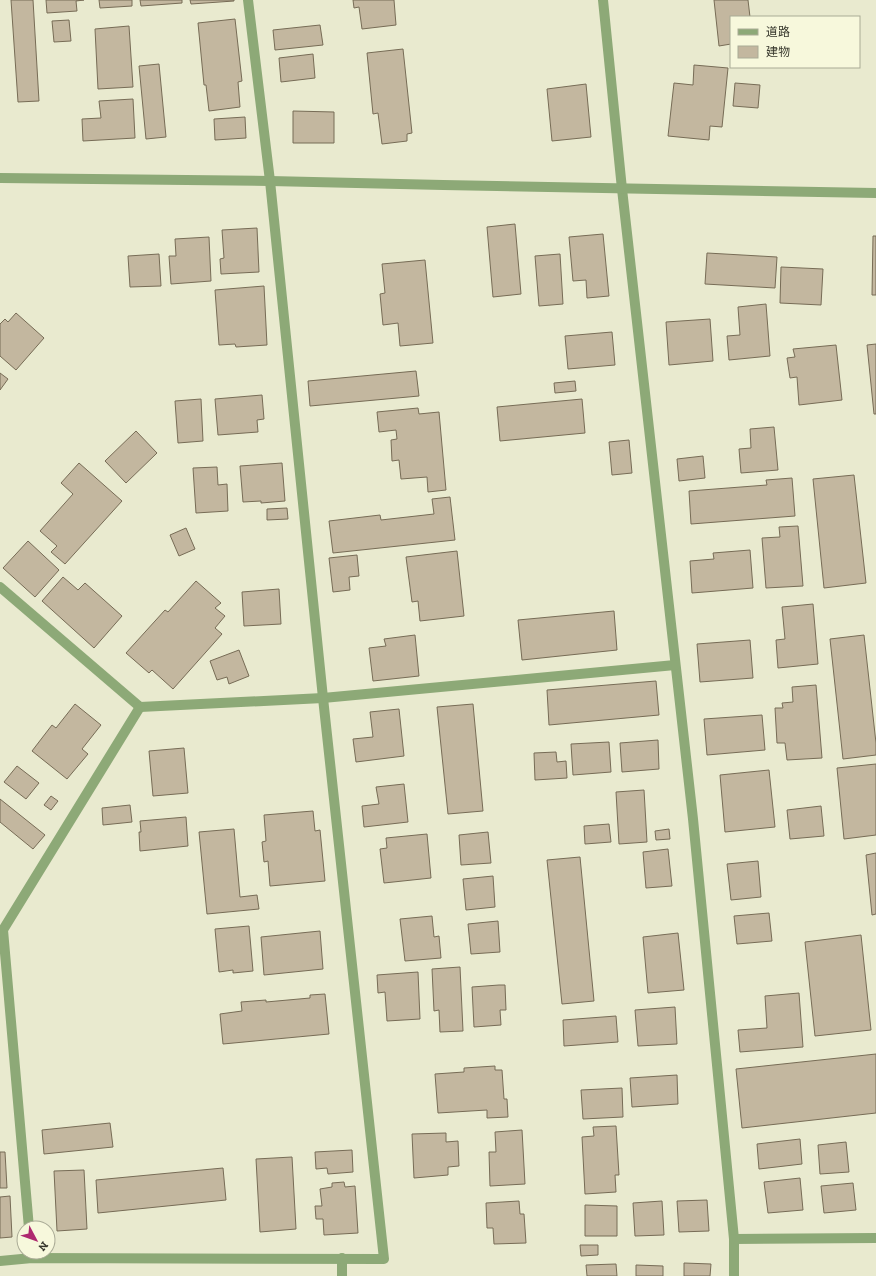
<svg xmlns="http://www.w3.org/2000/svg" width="876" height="1276" viewBox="0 0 876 1276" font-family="'Zilla Slab','Noto Sans JP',serif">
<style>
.building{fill:#c3b79f;stroke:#776c56}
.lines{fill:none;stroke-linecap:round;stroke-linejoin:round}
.service{stroke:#8da977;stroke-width:10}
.minor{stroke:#8da977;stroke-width:10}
.tertiary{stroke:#8da977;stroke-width:10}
</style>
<rect width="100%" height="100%" fill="#e9eacf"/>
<g class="building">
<polygon points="11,0 33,0 39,101 18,102"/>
<polygon points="46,0 84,0 76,1 77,11 47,13"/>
<polygon points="99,0 132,0 132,6 100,8"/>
<polygon points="140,0 182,0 182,3 141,6"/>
<polygon points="190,0 234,0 234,1 191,4"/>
<polygon points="353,0 394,0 396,25 362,29 359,7 354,8"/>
<polygon points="714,0 748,0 750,17 731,17 731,44 719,46"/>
<polygon points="235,19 242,81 238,82 240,107 209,111 206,85 204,85 198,23"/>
<polygon points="69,20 71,41 54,42 52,21"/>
<polygon points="320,25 323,45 275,50 273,30"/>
<polygon points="129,26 133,87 98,89 95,29"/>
<polygon points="403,49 412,133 407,134 407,141 382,144 378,113 373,114 367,53"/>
<polygon points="313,54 315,78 281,82 279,58"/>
<polygon points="159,64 166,137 146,139 139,66"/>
<polygon points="694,65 728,68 722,127 710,126 709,140 668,136 674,83 693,85"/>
<polygon points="735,83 760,85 758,108 733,106"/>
<polygon points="586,84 591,137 552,141 547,89"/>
<polygon points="133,99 135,138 83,141 82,119 101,118 99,101"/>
<polygon points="293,111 334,112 334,143 293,143"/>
<polygon points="245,117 246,138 215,140 214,119"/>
<polygon points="515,224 521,294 493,297 487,227"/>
<polygon points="257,228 259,272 221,274 220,259 224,258 222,230"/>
<polygon points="603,234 609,296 587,298 586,280 573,281 569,237"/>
<polygon points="873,236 876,236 876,295 872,295"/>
<polygon points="209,237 211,281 171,284 169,256 176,256 175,239"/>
<polygon points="707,253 777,257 775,288 705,284"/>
<polygon points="159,254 161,286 130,287 128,256"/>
<polygon points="560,254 563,304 539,306 535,256"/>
<polygon points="425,260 433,343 400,346 398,323 383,325 380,294 385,293 382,264"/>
<polygon points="781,267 823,269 821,305 780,303"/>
<polygon points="264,286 267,345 236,347 235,344 219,345 215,290"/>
<polygon points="766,304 770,356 729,360 727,336 740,335 738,307"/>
<polygon points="16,313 44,338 16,370 0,356 0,324 5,319 8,322"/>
<polygon points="710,319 713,361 669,365 666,322"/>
<polygon points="612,332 615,365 568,369 565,336"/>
<polygon points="876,344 876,414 874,414 867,345"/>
<polygon points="836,345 842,400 799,405 797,377 790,378 787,358 795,357 793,349"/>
<polygon points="416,371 419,396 310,406 308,381"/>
<polygon points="0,373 8,379 0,390"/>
<polygon points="575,381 576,391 555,393 554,383"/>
<polygon points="262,395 264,419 257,420 258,432 218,435 215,399"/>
<polygon points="201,399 203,441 178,443 175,401"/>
<polygon points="582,399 585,433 500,441 497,407"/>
<polygon points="418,408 419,414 439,412 446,490 428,492 427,477 401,479 399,460 392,461 391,440 397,439 396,430 379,432 377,412"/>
<polygon points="774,427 778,470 741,473 739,449 751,448 750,429"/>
<polygon points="136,431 157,453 126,483 105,461"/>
<polygon points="629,440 632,473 612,475 609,442"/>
<polygon points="703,456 705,478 679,481 677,459"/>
<polygon points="79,463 122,501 65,564 51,552 57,546 40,531 73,494 61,483"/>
<polygon points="282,463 285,501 261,503 261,501 243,502 240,466"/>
<polygon points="217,467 218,485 227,484 228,511 196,513 193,468"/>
<polygon points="854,475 866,583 824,588 813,479"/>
<polygon points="792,478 795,516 691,524 689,491 767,485 766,480"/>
<polygon points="450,497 455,540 333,553 329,521 380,515 381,520 434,514 432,499"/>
<polygon points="287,508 288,519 267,520 267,509"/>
<polygon points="798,526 803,586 766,588 762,538 780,537 779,527"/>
<polygon points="186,528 195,549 179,556 170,535"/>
<polygon points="28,541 59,570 35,597 3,568"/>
<polygon points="750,550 753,588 692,593 690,561 714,559 713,553"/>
<polygon points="457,551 464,616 420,621 418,601 412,602 406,557"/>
<polygon points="357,555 359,576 349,577 350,590 333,592 329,558"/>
<polygon points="63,577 78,590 85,583 122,616 94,648 42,601"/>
<polygon points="196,581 221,603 215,608 225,616 215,628 222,634 173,689 152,670 149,673 126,653 165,610 168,612"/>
<polygon points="279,589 281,624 244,626 242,592"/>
<polygon points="813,604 818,664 778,668 776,640 785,639 782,607"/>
<polygon points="614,611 617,650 522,660 518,620"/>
<polygon points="415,635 419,676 373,681 369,648 386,646 384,639"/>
<polygon points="864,635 876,743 876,755 843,759 830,639"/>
<polygon points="750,640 753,678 700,682 697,644"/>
<polygon points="239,650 249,676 229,684 227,677 217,680 210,661"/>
<polygon points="656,681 659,715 549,725 547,690"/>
<polygon points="816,685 822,758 787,760 785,743 777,743 775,708 783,708 782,703 793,702 792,687"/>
<polygon points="75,704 101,725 82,749 88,754 67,779 32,751 52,725 56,728"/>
<polygon points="473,704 483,811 448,814 437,707"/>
<polygon points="399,709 404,756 356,762 353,739 373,737 370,712"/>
<polygon points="762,715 765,750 707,755 704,719"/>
<polygon points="658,740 659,769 622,772 620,743"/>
<polygon points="609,742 611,772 573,775 571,744"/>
<polygon points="184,748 188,793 153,796 149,751"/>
<polygon points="556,752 557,762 566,761 567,778 535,780 534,753"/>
<polygon points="876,764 876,835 844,839 837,768"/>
<polygon points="17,766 39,783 26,799 4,782"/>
<polygon points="769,770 775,827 725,832 720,775"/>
<polygon points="404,784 408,822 364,827 362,806 379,804 376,787"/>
<polygon points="644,790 647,842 619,844 616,792"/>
<polygon points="51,796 58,801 51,810 44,805"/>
<polygon points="0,799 45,835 33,849 0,822"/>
<polygon points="130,805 132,822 103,825 102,808"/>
<polygon points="821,806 824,836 790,839 787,810"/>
<polygon points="313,811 315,831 320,830 325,881 270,886 268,861 264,862 262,842 266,841 264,815"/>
<polygon points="186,817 188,846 140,851 139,832 141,832 140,821"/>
<polygon points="609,824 611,842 585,844 584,826"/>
<polygon points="234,829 240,897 257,895 259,909 207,914 199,832"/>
<polygon points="669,829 670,839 656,840 655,831"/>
<polygon points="488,832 491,863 461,865 459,835"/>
<polygon points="427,834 431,878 384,883 380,849 387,848 386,838"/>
<polygon points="668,849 672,886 646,888 643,852"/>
<polygon points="876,853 876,914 872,915 866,855"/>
<polygon points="580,857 594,1001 562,1004 547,860"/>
<polygon points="758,861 761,897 731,900 727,864"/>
<polygon points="493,876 495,907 466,910 463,879"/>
<polygon points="769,913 772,941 737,944 734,916"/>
<polygon points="432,916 434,937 439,936 441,958 405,961 400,919"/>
<polygon points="498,921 500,952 471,954 468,924"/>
<polygon points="249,926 253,971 233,973 233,970 219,972 215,929"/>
<polygon points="320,931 323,969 264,975 261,937"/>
<polygon points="678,933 684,990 648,993 643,937"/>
<polygon points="861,935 871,1030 815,1036 805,942"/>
<polygon points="460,967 463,1031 440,1032 439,1010 434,1011 432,969"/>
<polygon points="418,972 420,1019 387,1021 385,992 378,993 377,975"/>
<polygon points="499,985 505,985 506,1010 500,1010 501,1025 474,1027 472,987"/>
<polygon points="799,993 803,1047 740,1052 738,1030 767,1028 765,996"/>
<polygon points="325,994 329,1034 223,1044 220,1014 242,1011 241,1002 266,1000 266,1002 310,998 310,995"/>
<polygon points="675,1007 677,1044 638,1046 635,1010"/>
<polygon points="616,1016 618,1042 564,1046 563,1020"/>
<polygon points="876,1054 876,1113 742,1128 736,1069"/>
<polygon points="495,1066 495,1070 502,1070 504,1099 507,1099 508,1117 487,1118 487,1110 438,1113 435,1074 464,1072 464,1068"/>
<polygon points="677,1075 678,1104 632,1107 630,1078"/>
<polygon points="622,1088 623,1117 583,1119 581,1090"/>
<polygon points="110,1123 113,1147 44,1154 42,1130"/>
<polygon points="616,1126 619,1175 615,1175 616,1192 585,1194 582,1137 594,1136 593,1127"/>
<polygon points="522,1130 525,1184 490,1186 489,1152 496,1152 495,1132"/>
<polygon points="446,1133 446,1142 458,1141 459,1166 448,1167 448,1175 414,1178 412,1134"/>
<polygon points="800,1139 802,1164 759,1169 757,1144"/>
<polygon points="846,1142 849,1172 820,1174 818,1145"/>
<polygon points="352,1150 353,1172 328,1174 327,1168 316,1169 315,1152"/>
<polygon points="0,1152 5,1152 7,1188 0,1188"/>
<polygon points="292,1157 296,1229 260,1232 256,1159"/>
<polygon points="223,1168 226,1200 98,1213 96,1180"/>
<polygon points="84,1170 87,1229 57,1231 54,1171"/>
<polygon points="800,1178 803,1210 768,1213 764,1182"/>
<polygon points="344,1182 345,1187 355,1186 358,1233 324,1235 323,1219 316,1219 315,1206 322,1206 320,1189 332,1187 332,1183"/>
<polygon points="853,1183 856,1210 824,1213 821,1186"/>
<polygon points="10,1196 12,1237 0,1238 0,1197"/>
<polygon points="707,1200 709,1231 679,1232 677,1201"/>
<polygon points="519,1201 520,1214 524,1214 526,1243 494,1244 493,1228 487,1228 486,1203"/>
<polygon points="662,1201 664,1235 635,1236 633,1203"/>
<polygon points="585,1205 617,1206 617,1236 585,1236"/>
<polygon points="580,1245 598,1245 598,1255 581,1256"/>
<polygon points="684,1263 711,1264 710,1276 684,1276"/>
<polygon points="616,1264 617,1276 587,1276 586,1265"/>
<polygon points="636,1265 663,1266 663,1276 636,1276"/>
</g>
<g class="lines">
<polyline class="service" points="342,1276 342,1258"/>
<g class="minor">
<polyline points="603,0 622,189 693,819 734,1239 734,1276"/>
<polyline points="0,587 140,707 323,698 675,665"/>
<polyline points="29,1228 3,930 140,707"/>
<polyline points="734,1239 876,1238"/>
<polyline points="0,1261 32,1258 384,1259 323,698 270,181 248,0"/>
</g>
<polyline class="tertiary" points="0,178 270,181 443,185 876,193"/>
</g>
<rect x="730" y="16" width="130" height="52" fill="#f7f8dc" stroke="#aaab96"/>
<rect x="738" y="29" width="20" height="6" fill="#8da977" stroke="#aaab96"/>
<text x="766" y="36" font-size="12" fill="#37372c">道路</text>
<rect x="738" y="46" width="20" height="12" fill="#c3b79f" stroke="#aaab96"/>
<text x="766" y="56" font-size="12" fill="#37372c">建物</text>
<g transform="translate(36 1240) rotate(131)"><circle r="19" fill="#f7f8dc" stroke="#aaab96"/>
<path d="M0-3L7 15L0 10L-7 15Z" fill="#ae296f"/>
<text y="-6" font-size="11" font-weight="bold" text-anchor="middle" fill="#37372c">N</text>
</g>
</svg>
